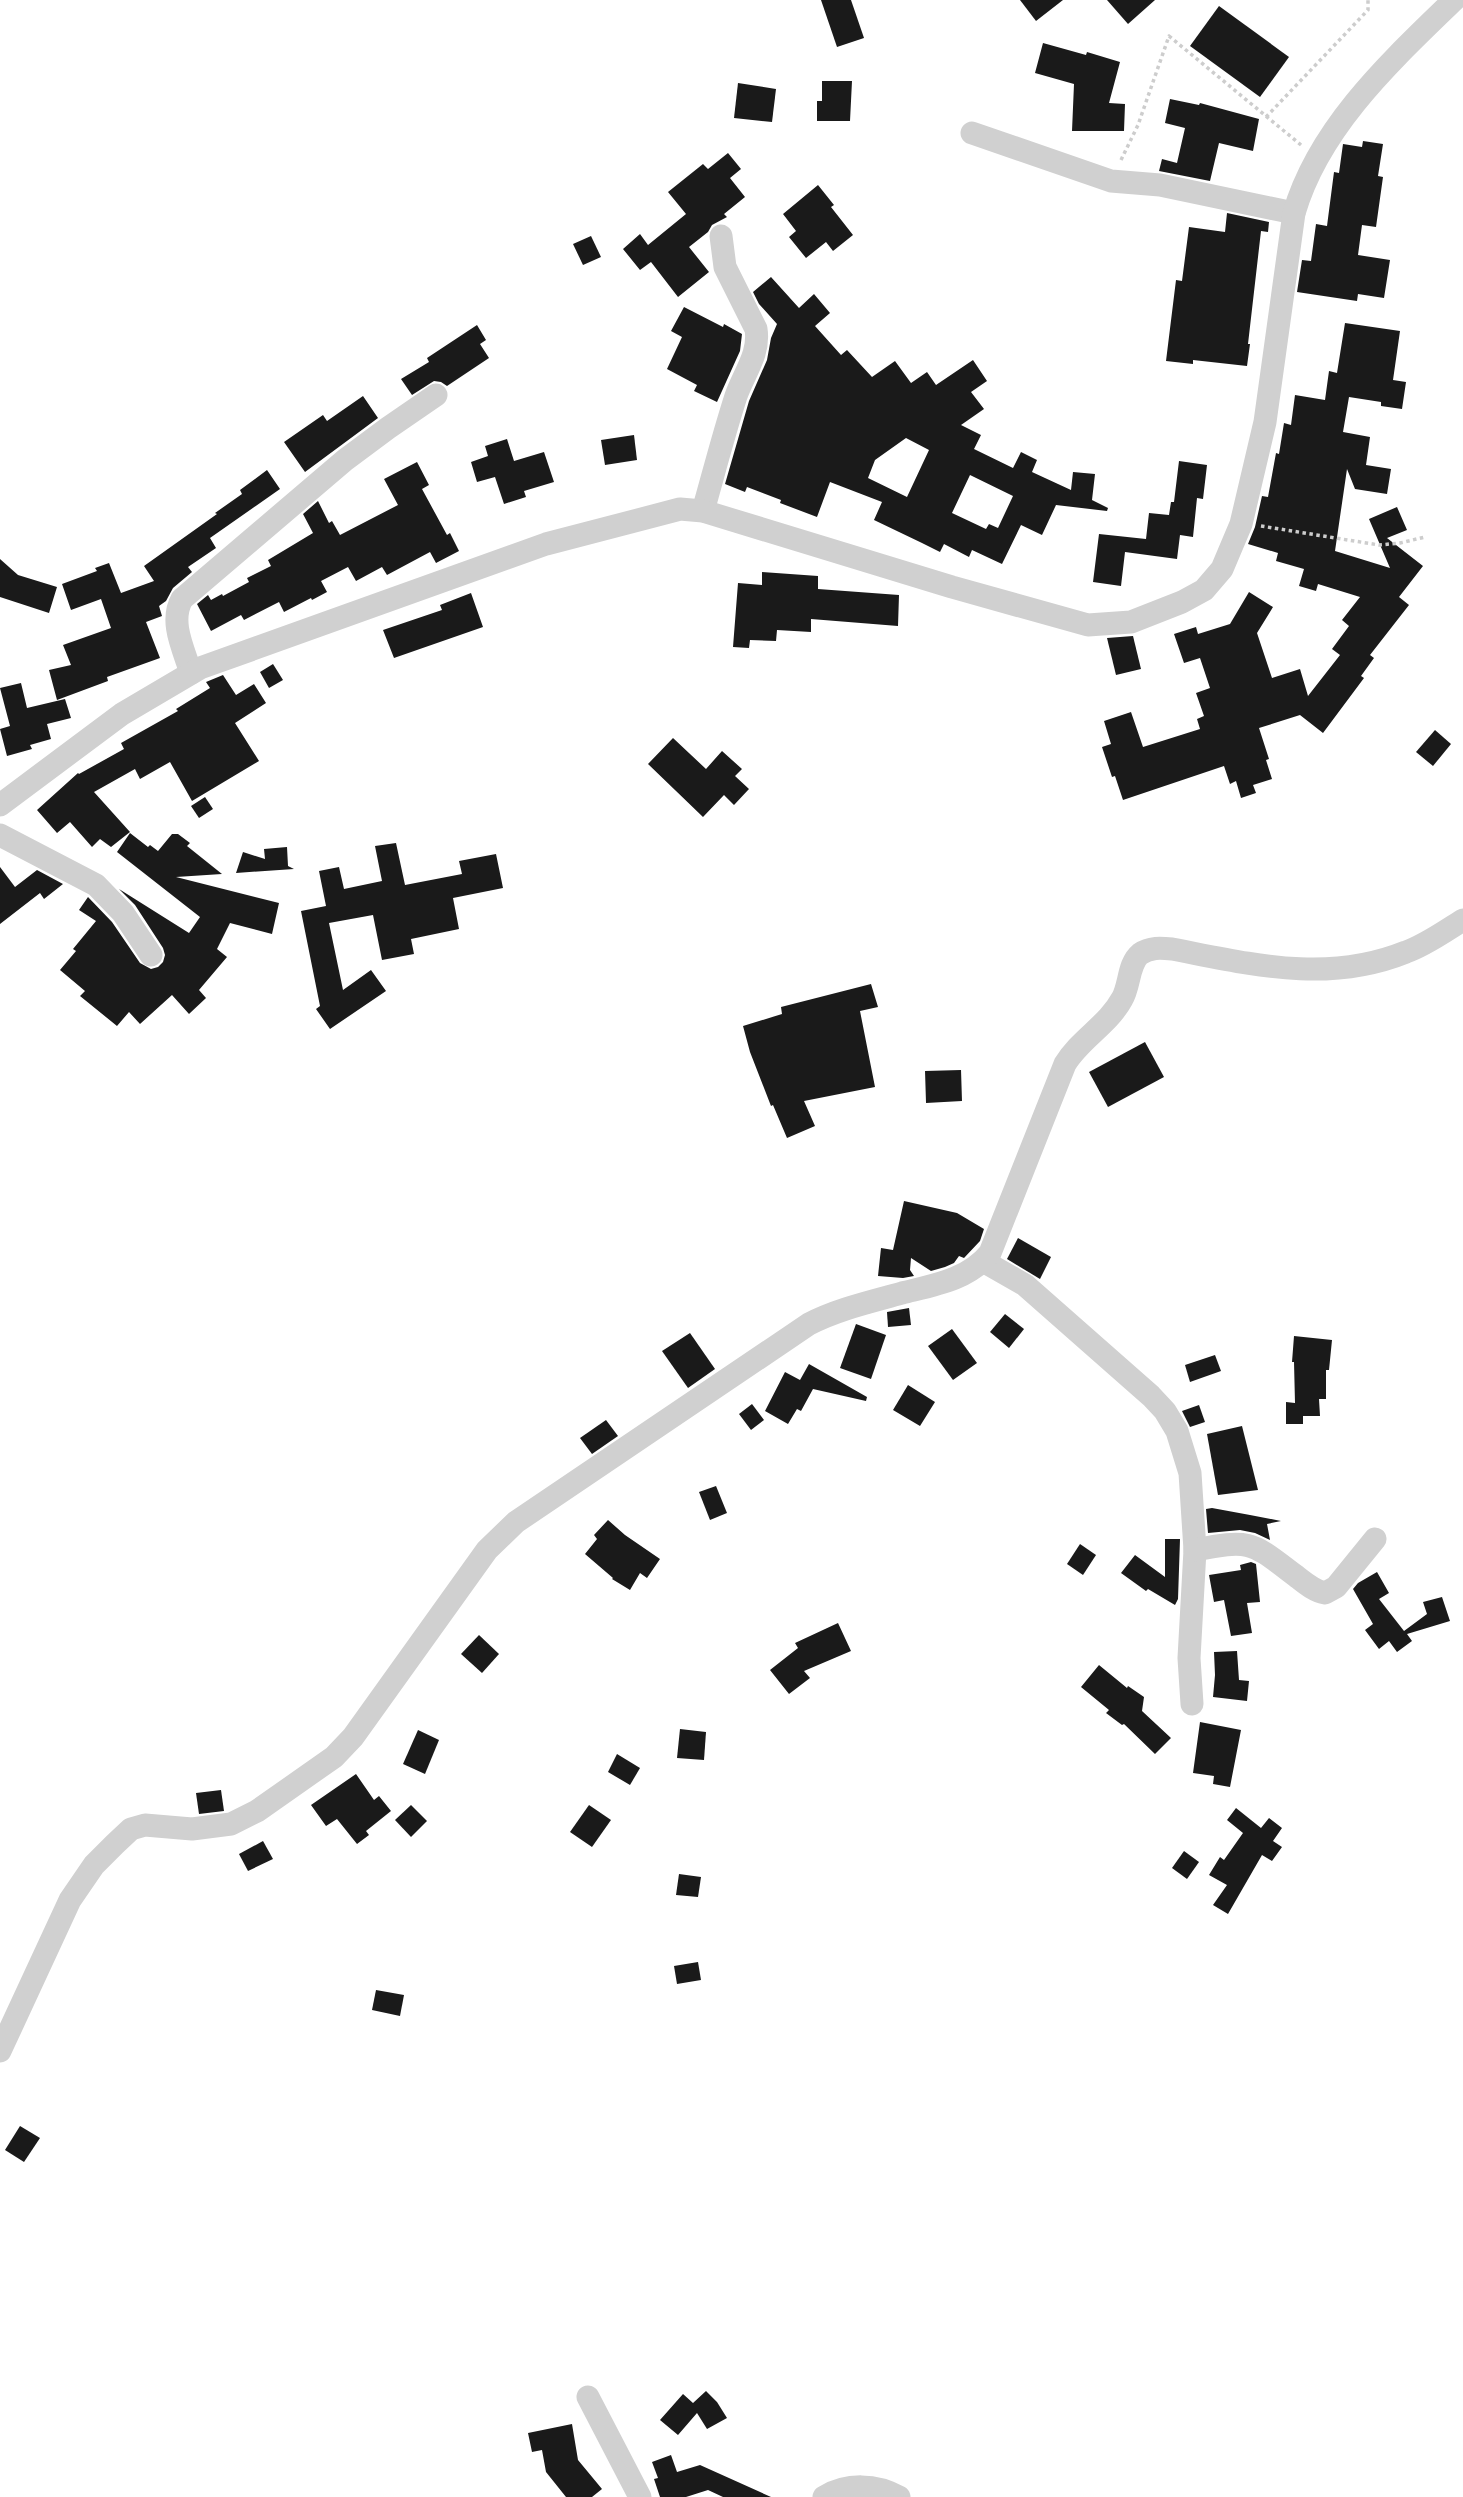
<svg xmlns="http://www.w3.org/2000/svg" width="1463" height="2497" viewBox="0 0 1463 2497" font-family="Barlow,sans-serif">
<style>
.building{fill:#1a1a1a;fill-rule:evenodd}
.lines{fill:none;stroke-linecap:round;stroke-linejoin:round}
.path{stroke:#cdcdcd;stroke-width:3.5;stroke-dasharray:3.5 3.5;stroke-linecap:butt}
.minor{stroke:#d0d0d0;stroke-width:23}
</style>
<rect width="100%" height="100%" fill="#fff"/>
<g class="building">
<polygon points="821,0 851,0 864,38 837,47"/>
<polygon points="1020,0 1063,0 1036,21"/>
<polygon points="1107,0 1155,0 1128,24"/>
<polygon points="1219,6 1289,57 1260,97 1190,46"/>
<polygon points="1043,43 1086,55 1087,52 1120,62 1109,103 1125,104 1124,131 1072,131 1074,84 1035,73"/>
<polygon points="822,81 852,81 850,121 817,121 817,101 822,101"/>
<polygon points="738,83 776,89 772,122 734,118"/>
<polygon points="1170,99 1199,105 1200,103 1259,119 1253,151 1219,143 1210,181 1159,171 1162,159 1177,163 1185,128 1165,123"/>
<polygon points="1363,141 1383,144 1378,176 1383,177 1376,227 1362,225 1358,255 1390,260 1384,298 1358,294 1357,301 1297,292 1302,260 1311,261 1316,224 1327,226 1334,172 1339,173 1343,144 1362,147"/>
<polygon points="728,153 741,169 730,178 745,197 724,214 727,217 712,225 708,232 689,247 709,272 678,297 651,262 640,270 623,249 640,234 648,245 686,214 668,192 703,164 708,169"/>
<polygon points="818,185 834,205 831,207 853,235 833,251 826,242 806,258 789,237 796,231 783,214"/>
<polygon points="1227,213 1269,222 1268,232 1261,231 1248,344 1250,344 1247,366 1193,360 1193,364 1166,361 1176,280 1182,281 1189,227 1225,232"/>
<polygon points="591,236 601,257 583,265 573,244"/>
<path d="M771 277 799 308 814 294 830 313 815 326 841 355 847 350 872 377 895 361 911 383 927 372 936 385 973 360 987 381 971 392 984 409 961 425 981 435 974 449 1013 468 1021 452 1037 460 1032 472 1071 490 1073 472 1095 474 1092 500 1108 508 1107 511 1056 505 1042 535 1021 525 1002 564 972 550 969 557 944 544 940 552 922 543 874 520 882 502 830 482 817 517 780 503 781 500 747 487 745 492 725 484 749 401 767 360 771 338 777 324 759 304 753 292ZM906 438 929 450 907 497 868 478 875 460ZM970 475 1013 496 998 528 989 524 986 529 952 513Z"/>
<polygon points="684,307 723,327 724,324 742,334 740,351 717,402 694,391 697,385 667,369 682,337 671,331"/>
<polygon points="1345,323 1400,331 1393,380 1406,382 1402,409 1381,406 1381,402 1349,397 1343,432 1370,437 1366,465 1391,469 1387,494 1355,489 1347,469 1335,551 1390,568 1369,519 1397,507 1407,530 1387,538 1423,566 1399,597 1409,605 1370,655 1374,658 1361,676 1364,678 1323,733 1300,715 1259,728 1269,759 1266,760 1272,779 1253,785 1256,793 1241,798 1236,781 1230,784 1224,766 1123,800 1115,776 1112,777 1102,747 1111,744 1104,721 1131,712 1143,747 1200,729 1197,719 1204,716 1196,693 1210,688 1200,658 1184,663 1174,634 1196,627 1198,634 1230,624 1249,592 1273,607 1257,633 1272,678 1300,669 1308,696 1340,655 1332,649 1349,626 1342,620 1360,597 1318,584 1316,591 1299,586 1304,569 1276,561 1278,553 1248,544 1255,527 1262,496 1268,497 1276,453 1279,454 1284,423 1291,425 1295,395 1325,400 1329,371 1337,373"/>
<polygon points="477,325 486,340 480,344 489,358 447,386 441,382 434,381 412,395 401,379 429,362 427,358"/>
<polygon points="363,396 378,418 305,472 284,442 323,415 327,421"/>
<polygon points="634,435 637,460 605,465 601,440"/>
<polygon points="507,439 514,461 544,452 554,482 524,491 526,497 504,504 495,477 477,482 471,462 488,456 485,446"/>
<polygon points="1179,461 1207,465 1203,499 1197,498 1193,537 1180,535 1177,559 1125,552 1121,586 1093,582 1099,534 1146,539 1149,513 1169,515 1171,502 1174,502"/>
<polygon points="417,462 429,485 422,489 447,535 450,533 459,551 436,563 430,552 387,575 382,567 356,581 348,567 321,581 327,592 312,600 311,598 284,612 279,602 244,620 241,615 211,631 197,604 208,595 211,600 222,594 223,596 249,582 247,578 271,566 268,560 313,533 303,514 318,501 329,523 332,521 340,535 398,505 384,479"/>
<polygon points="267,470 280,489 210,538 216,548 188,567 192,572 173,588 166,601 159,606 162,616 146,622 160,658 107,677 108,681 57,700 49,670 71,665 63,645 111,628 101,599 71,610 62,584 97,571 95,568 109,563 121,593 154,581 144,566 217,514 215,513 242,494 240,490"/>
<polygon points="0,559 18,575 57,587 49,613 0,597"/>
<polygon points="762,572 818,576 818,589 899,595 898,626 811,619 811,632 777,630 776,641 750,640 749,648 733,647 738,583 762,585"/>
<polygon points="471,593 483,627 394,658 383,630 442,610 440,605"/>
<polygon points="1133,636 1141,669 1116,675 1107,638"/>
<polygon points="273,664 283,680 269,688 260,672"/>
<polygon points="223,675 236,695 254,684 266,703 235,723 259,761 192,801 170,762 140,779 135,769 94,792 130,832 111,847 100,839 92,847 70,822 57,833 37,810 78,773 79,774 124,749 121,743 178,711 176,709 210,688 206,682"/>
<polygon points="21,683 27,708 65,699 71,718 47,724 51,739 30,745 32,749 7,756 0,729 10,726 0,688"/>
<polygon points="1435,730 1451,744 1433,766 1416,752"/>
<polygon points="673,738 706,769 722,751 742,769 735,776 749,789 734,805 724,795 703,817 648,764"/>
<polygon points="205,797 213,809 199,818 191,806"/>
<polygon points="130,833 148,847 150,845 158,851 172,834 178,834 190,843 187,846 222,874 176,877 279,903 272,934 230,923 217,949 227,957 199,990 206,998 189,1014 172,995 140,1024 129,1012 117,1026 80,996 85,991 60,970 76,951 73,949 96,921 79,910 88,897 112,922 140,963 151,969 158,967 163,962 165,955 163,948 135,905 119,889 189,933 200,917 117,852"/>
<polygon points="396,843 405,885 462,874 459,861 496,854 503,888 453,898 459,929 411,939 414,954 382,960 373,915 329,923 343,990 371,970 386,991 330,1029 316,1009 320,1006 301,911 326,906 319,871 339,867 344,889 382,881 375,846"/>
<polygon points="287,847 288,866 294,869 236,873 243,852 265,859 264,849"/>
<polygon points="0,867 15,887 37,870 63,884 44,899 40,893 0,924"/>
<polygon points="871,984 878,1007 860,1011 875,1087 804,1101 815,1126 787,1138 773,1105 771,1106 750,1052 743,1026 782,1014 781,1007"/>
<polygon points="1145,1042 1164,1077 1108,1107 1089,1072"/>
<polygon points="961,1070 962,1101 926,1103 925,1071"/>
<polygon points="904,1201 957,1213 984,1229 980,1241 964,1258 959,1256 954,1263 945,1267 931,1271 911,1258 910,1270 914,1276 903,1278 878,1276 881,1248 893,1250"/>
<polygon points="1018,1238 1051,1257 1040,1279 1007,1259"/>
<polygon points="909,1308 911,1325 888,1327 887,1312"/>
<polygon points="1005,1314 1024,1329 1009,1348 990,1332"/>
<polygon points="856,1324 886,1335 871,1379 840,1368"/>
<polygon points="952,1329 977,1363 953,1380 928,1346"/>
<polygon points="690,1333 715,1369 688,1388 662,1351"/>
<polygon points="1294,1336 1332,1340 1329,1370 1326,1370 1326,1399 1319,1399 1320,1416 1303,1416 1303,1424 1286,1424 1286,1402 1295,1403 1294,1362 1292,1362"/>
<polygon points="1215,1355 1221,1371 1190,1382 1185,1365"/>
<polygon points="809,1364 867,1397 866,1401 813,1389 801,1411 797,1409 788,1424 765,1411 785,1372 800,1380"/>
<polygon points="908,1385 935,1402 920,1426 893,1410"/>
<polygon points="752,1404 764,1420 751,1430 739,1414"/>
<polygon points="1199,1405 1205,1422 1190,1427 1182,1411"/>
<polygon points="606,1420 618,1436 592,1454 580,1438"/>
<polygon points="1242,1426 1258,1490 1218,1495 1207,1434"/>
<polygon points="716,1486 727,1513 710,1520 699,1492"/>
<polygon points="1212,1508 1250,1515 1281,1521 1267,1524 1270,1540 1255,1533 1240,1530 1208,1533 1206,1509"/>
<polygon points="608,1520 625,1535 660,1559 647,1578 640,1573 630,1590 612,1579 613,1578 585,1554 597,1539 594,1535"/>
<polygon points="1165,1539 1180,1539 1178,1599 1175,1605 1148,1589 1146,1591 1121,1573 1135,1555 1165,1577"/>
<polygon points="1080,1544 1096,1555 1083,1575 1067,1564"/>
<polygon points="1251,1562 1256,1564 1260,1602 1247,1603 1252,1633 1231,1636 1224,1600 1214,1602 1209,1575 1241,1570 1240,1565"/>
<polygon points="1377,1572 1389,1593 1379,1599 1404,1631 1427,1614 1423,1602 1442,1597 1450,1621 1407,1634 1412,1641 1397,1652 1389,1641 1379,1649 1365,1630 1373,1624 1353,1589 1358,1583"/>
<polygon points="838,1623 851,1651 804,1671 810,1678 789,1694 770,1670 798,1648 795,1643"/>
<polygon points="479,1635 499,1654 482,1673 461,1654"/>
<polygon points="1237,1651 1239,1680 1249,1681 1247,1701 1213,1697 1215,1675 1214,1652"/>
<polygon points="1099,1665 1127,1688 1128,1686 1144,1697 1142,1711 1171,1738 1155,1754 1124,1724 1122,1725 1106,1713 1109,1710 1081,1687"/>
<polygon points="1200,1722 1241,1730 1230,1787 1213,1784 1214,1776 1193,1773"/>
<polygon points="680,1729 706,1732 704,1760 677,1758"/>
<polygon points="418,1730 439,1740 425,1774 403,1764"/>
<polygon points="617,1754 640,1768 630,1785 608,1772"/>
<polygon points="356,1774 374,1800 379,1796 391,1811 366,1831 369,1835 357,1844 337,1819 326,1826 311,1805"/>
<polygon points="221,1790 224,1811 199,1814 196,1793"/>
<polygon points="411,1805 427,1821 411,1837 395,1820"/>
<polygon points="589,1805 611,1820 592,1847 570,1832"/>
<polygon points="1236,1808 1261,1828 1269,1818 1282,1828 1273,1841 1282,1847 1272,1861 1262,1855 1228,1914 1213,1905 1227,1885 1209,1875 1220,1857 1224,1860 1243,1833 1227,1820"/>
<polygon points="263,1841 273,1859 248,1871 239,1854"/>
<polygon points="1184,1851 1199,1862 1187,1879 1172,1868"/>
<polygon points="679,1874 701,1877 698,1897 676,1895"/>
<polygon points="698,1962 701,1980 677,1984 674,1966"/>
<polygon points="376,1990 404,1995 400,2016 372,2010"/>
<polygon points="20,2126 40,2138 24,2162 5,2150"/>
<polygon points="706,2391 717,2402 727,2418 707,2429 697,2413 678,2435 660,2420 683,2394 693,2403"/>
<polygon points="572,2424 578,2460 602,2489 592,2497 566,2497 546,2472 542,2450 532,2452 528,2433"/>
<polygon points="671,2455 677,2472 700,2465 771,2497 723,2497 708,2490 686,2497 660,2497 654,2479 658,2478 652,2462"/>
</g>
<g class="lines">
<g class="path">
<polyline points="1266,117 1368,10 1368,0"/>
<polyline points="1121,160 1138,125 1169,36 1301,145"/>
<polyline points="1261,526 1379,545 1400,543 1425,537"/>
</g>
<g class="minor">
<polyline points="972,133 1111,181 1160,185 1294,213"/>
<path d="M703 511C714 472 724 433 736 396 744 373 760 354 756 329L725 267 721 236"/>
<path d="M191 673C184 650 169 622 182 599L345 460 388 428 436 395"/>
<path d="M0 805 122 714 200 668 546 544 680 509 703 511 952 587 1088 625 1131 622 1182 602 1204 590 1222 569 1241 524 1265 422 1294 213C1319 127 1391 61 1454 0"/>
<polyline points="0,835 96,885 123,913 151,955"/>
<polyline points="983,1261 1025,1285 1151,1396 1165,1411 1177,1431 1190,1473 1195,1550 1189,1658 1192,1704"/>
<path d="M1195 1550C1252 1539 1251 1542 1296 1576 1305 1583 1314 1591 1325 1593L1336 1587 1375 1539"/>
<path d="M0 2051 70 1900 94 1865 115 1844 131 1829 145 1825 192 1829 231 1824 257 1811 334 1757 353 1737 487 1550 516 1522 809 1324C838 1309 870 1302 902 1293 934 1285 968 1280 990 1253L1065 1064C1080 1039 1108 1025 1122 999 1130 986 1128 964 1140 954 1150 947 1161 948 1172 949 1251 964 1327 984 1406 952 1426 945 1445 931 1463 920"/>
<polyline points="588,2397 640,2497"/>
<path d="M824 2497C847 2483 876 2484 899 2497"/>
</g>
</g>
</svg>
